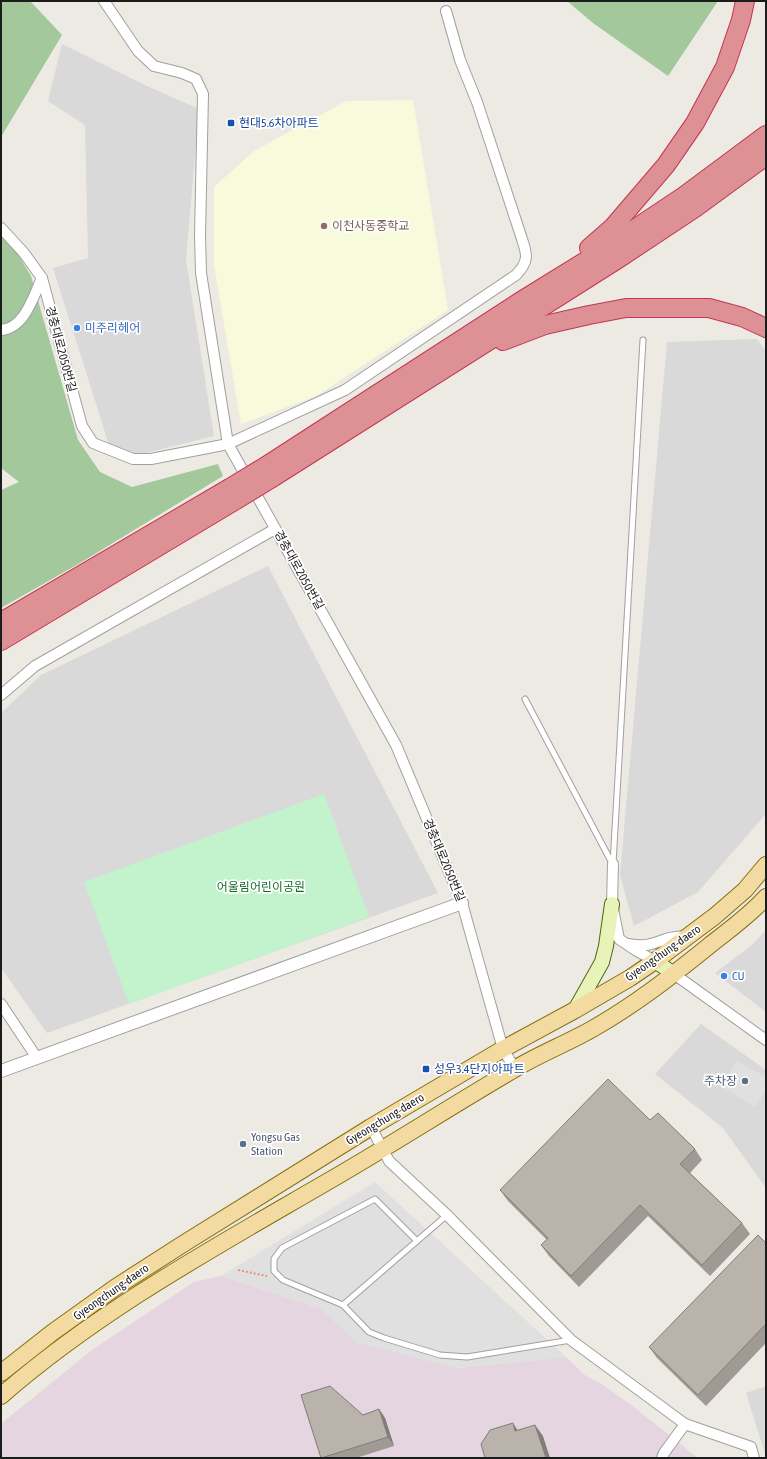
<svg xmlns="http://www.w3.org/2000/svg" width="767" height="1459" viewBox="0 0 767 1459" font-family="'Asap Condensed','Noto Sans KR',sans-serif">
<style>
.residential{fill:#dad9d9}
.industrial{fill:#e5d5e0}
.education{fill:#f7fbdc}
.forest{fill:#a2c89b}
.park{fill:#c2f3cd}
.parking{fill:#e0e0e0}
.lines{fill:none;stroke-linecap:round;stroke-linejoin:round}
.service-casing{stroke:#a0a0a0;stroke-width:7}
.minor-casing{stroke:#a0a0a0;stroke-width:12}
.tertiary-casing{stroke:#a0a0a0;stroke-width:14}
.secondary-casing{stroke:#52670f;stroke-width:16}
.primary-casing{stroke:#866e0e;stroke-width:18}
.motorway-casing{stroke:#c53453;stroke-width:20}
.path{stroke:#ec9074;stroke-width:2;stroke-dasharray:2 2;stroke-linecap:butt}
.service{stroke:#fff;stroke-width:5}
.minor{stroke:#fff;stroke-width:10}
.tertiary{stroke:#fff;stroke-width:12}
.secondary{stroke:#e8f3ba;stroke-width:14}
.primary{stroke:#f2daa1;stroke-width:16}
.motorway{stroke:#dd9195;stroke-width:18}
.motorway-bridge-casing{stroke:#c53453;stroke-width:20;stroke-linecap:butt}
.motorway-bridge{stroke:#dd9195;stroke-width:18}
.wall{fill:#9f9a94}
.shaded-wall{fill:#827d78}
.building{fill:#b9b3ac;stroke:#827d78}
.transit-dot{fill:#1a4fb4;stroke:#fff;stroke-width:1.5}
.education-dot{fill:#8d6e63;stroke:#fff;stroke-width:1.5}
.shop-dot{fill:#3f7fe0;stroke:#fff;stroke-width:1.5}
.service-dot{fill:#5c6f8a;stroke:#fff;stroke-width:1.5}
.labels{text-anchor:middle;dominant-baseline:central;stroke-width:3.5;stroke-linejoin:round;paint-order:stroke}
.transit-label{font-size:12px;fill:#164399;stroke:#fff;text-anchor:start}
.education-label{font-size:12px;fill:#785e54;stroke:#fff;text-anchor:start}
.shop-label{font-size:12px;fill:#366cbe;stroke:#fff;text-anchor:start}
.street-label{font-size:12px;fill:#1c1c1c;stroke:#fff}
.park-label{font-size:12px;fill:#156e28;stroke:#fff}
.service-label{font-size:12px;fill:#4e5e75;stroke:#fff;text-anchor:end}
</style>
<rect width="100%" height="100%" fill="#eceae2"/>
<g class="residential">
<polygon points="62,44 147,86 199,109 186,260 214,436 129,457 110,448 53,268 88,258 85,125 48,101"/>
<polygon points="757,339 766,351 766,814 698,892 634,926 620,875 667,342"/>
<polygon points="268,566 438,893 47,1033 1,968 1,713 41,675"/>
<polygon points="766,930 766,1012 715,973 752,945"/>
<polygon points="701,1024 766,1070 766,1188 723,1128 655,1074"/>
<polygon points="766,1386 766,1457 746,1393"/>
</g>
<polygon class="industrial" points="221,1276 322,1309 356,1342 458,1368 566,1357 586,1376 602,1384 635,1408 698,1458 1,1458 1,1425 2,1423 92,1350 194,1282"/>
<polygon class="education" points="413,100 448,310 316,396 241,424 214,265 214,187 254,151 346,101"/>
<g class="forest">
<polygon points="1,1 30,1 62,35 1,137"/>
<polygon points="567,1 718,1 668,76 593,23"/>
<polygon points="1,226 31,276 78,440 100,472 132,487 218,464 223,476 80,563 1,608 1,490 19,482 1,468"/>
</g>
<polygon class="park" points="324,794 369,917 129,1004 84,882"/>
<g class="parking">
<polygon points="737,1061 766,1077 766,1090 755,1107 721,1086"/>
<polygon points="375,1182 566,1357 458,1368 356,1342 322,1309 221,1276"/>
</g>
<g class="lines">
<g class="service-casing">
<g id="service">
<polyline points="525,699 612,863"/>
<polyline points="613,864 643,340"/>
<polyline points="417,1241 375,1199 282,1248 274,1259 274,1271 283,1280 343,1305 369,1332 384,1338 440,1355 467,1357 571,1340"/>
<polyline points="343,1305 447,1215"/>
</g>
</g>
<g class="minor-casing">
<g id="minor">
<polyline points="104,1 138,51 154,66 182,73 196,79 203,94 200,236 201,273 228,444 396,745 462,903 503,1049 515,1069"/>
<path d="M1 228 24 253 42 278 82 426 93 443 133 459H151L228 444 345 390 516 275C530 260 527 254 521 236L477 102 460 60 446 11"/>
<path d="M1 330C25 328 33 297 42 278"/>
<polyline points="1,695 35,666 275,529"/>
<polyline points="613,864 612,904 619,939 637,951 655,961"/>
<path d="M628 944C646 947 649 945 666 939 671 937 679 937 685 936"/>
<polyline points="674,974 766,1040"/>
<polyline points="1,1004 37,1058"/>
<polyline points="371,1127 389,1161 447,1215 571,1340 685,1424 751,1447 754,1458"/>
<polyline points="662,1458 664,1453 685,1424"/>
</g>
</g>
<g class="tertiary-casing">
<polyline id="tertiary" points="1,1071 462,903"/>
</g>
<g class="secondary-casing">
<g id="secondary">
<polyline points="655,961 674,974"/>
<polyline points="575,1010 602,962 606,946 612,904"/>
</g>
</g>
<g class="primary-casing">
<g id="primary">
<polyline points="1,1373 53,1332 116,1287 183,1244 371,1127 503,1049 575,1010 630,978 655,961 715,916 745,890 766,865"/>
<path d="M1 1396C97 1312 210 1250 320 1186 385 1149 448 1108 513 1070 539 1054 568 1043 594 1028 636 1004 673 975 710 945 729 930 750 915 766 897"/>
</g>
</g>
<g class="motorway-casing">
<g id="motorway">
<polyline points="589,248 613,227 666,165 695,123 725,67 741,20 745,1"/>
<polyline points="503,341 545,325 589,315 626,308 709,308 742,317 766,328"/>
<polyline points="266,466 521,301 597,254 684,196 766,135"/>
<polyline points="272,478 618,259 695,208 766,156"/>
<polyline points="1,622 228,489"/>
<polyline points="1,641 236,500"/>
</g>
</g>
<polyline class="path" points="238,1270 267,1276"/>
<use href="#service" class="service"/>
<use href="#minor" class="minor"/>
<use href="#tertiary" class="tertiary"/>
<use href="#secondary" class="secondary"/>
<use href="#primary" class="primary"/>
<use href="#motorway" class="motorway"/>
<g class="motorway-bridge-casing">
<g id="motorway-bridge">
<polyline points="228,489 266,466"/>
<polyline points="236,500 272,478"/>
</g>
</g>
<use href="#motorway-bridge" class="motorway-bridge"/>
</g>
<g class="wall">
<polygon points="650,1120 695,1149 702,1160 690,1173 742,1223 750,1234 710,1276 648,1216 579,1287 549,1256 541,1245 547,1240 508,1201 500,1190"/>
<polygon points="766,1243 766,1343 706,1406 657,1358 649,1347"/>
<polygon points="379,1409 385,1418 394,1446 356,1458 321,1458 363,1415"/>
</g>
<g class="shaded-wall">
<polygon points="379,1409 385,1418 394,1446 388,1437"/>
<polygon points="513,1423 520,1434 515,1431"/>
<polygon points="535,1425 543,1436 550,1458 546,1458"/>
</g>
<g class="building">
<polygon points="608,1079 650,1120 658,1113 695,1149 680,1164 742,1223 702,1265 640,1205 571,1276 541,1245 548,1238 500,1190"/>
<polygon points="758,1235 766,1243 766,1324 698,1395 649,1347"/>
<polygon points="330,1386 363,1415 379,1409 388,1437 321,1458 301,1395"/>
<polygon points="513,1423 515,1431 535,1425 546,1458 485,1458 481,1444 490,1430"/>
</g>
<g class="transit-dot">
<rect x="227" y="119" width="8" height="8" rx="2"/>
<rect x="422" y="1065" width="8" height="8" rx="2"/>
</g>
<circle class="education-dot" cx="324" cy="226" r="4"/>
<g class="shop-dot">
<circle cx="77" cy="328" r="4"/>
<circle cx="724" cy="976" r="4"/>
</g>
<g class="service-dot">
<circle cx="745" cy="1081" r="4"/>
<circle cx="243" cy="1144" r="4"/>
</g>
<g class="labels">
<g class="transit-label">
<text x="239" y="123">현대5.6차아파트</text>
<text x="434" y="1069">성우3.4단지아파트</text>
</g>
<g class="education-label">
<text x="332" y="226">이천사동중학교</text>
</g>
<g class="shop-label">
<text x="85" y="328">미주리헤어</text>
<text x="732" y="976">CU</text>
</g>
<g class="street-label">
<text transform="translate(61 349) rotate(75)">경충대로2050번길</text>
<text transform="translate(299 570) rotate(61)">경충대로2050번길</text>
<text transform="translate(444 860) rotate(67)">경충대로2050번길</text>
<text transform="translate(663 953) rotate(-35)">Gyeongchung-daero</text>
<text transform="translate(385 1119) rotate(-31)">Gyeongchung-daero</text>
<text transform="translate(111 1292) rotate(-35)">Gyeongchung-daero</text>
</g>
<g class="park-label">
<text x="261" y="887">어울림어린이공원</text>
</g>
<g class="service-label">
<text x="737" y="1081">주차장</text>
<text x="251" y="1137" text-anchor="start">Yongsu Gas<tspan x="251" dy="14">Station</tspan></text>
</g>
</g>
<rect width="767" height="1459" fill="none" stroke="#1c1c1c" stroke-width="4"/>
</svg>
